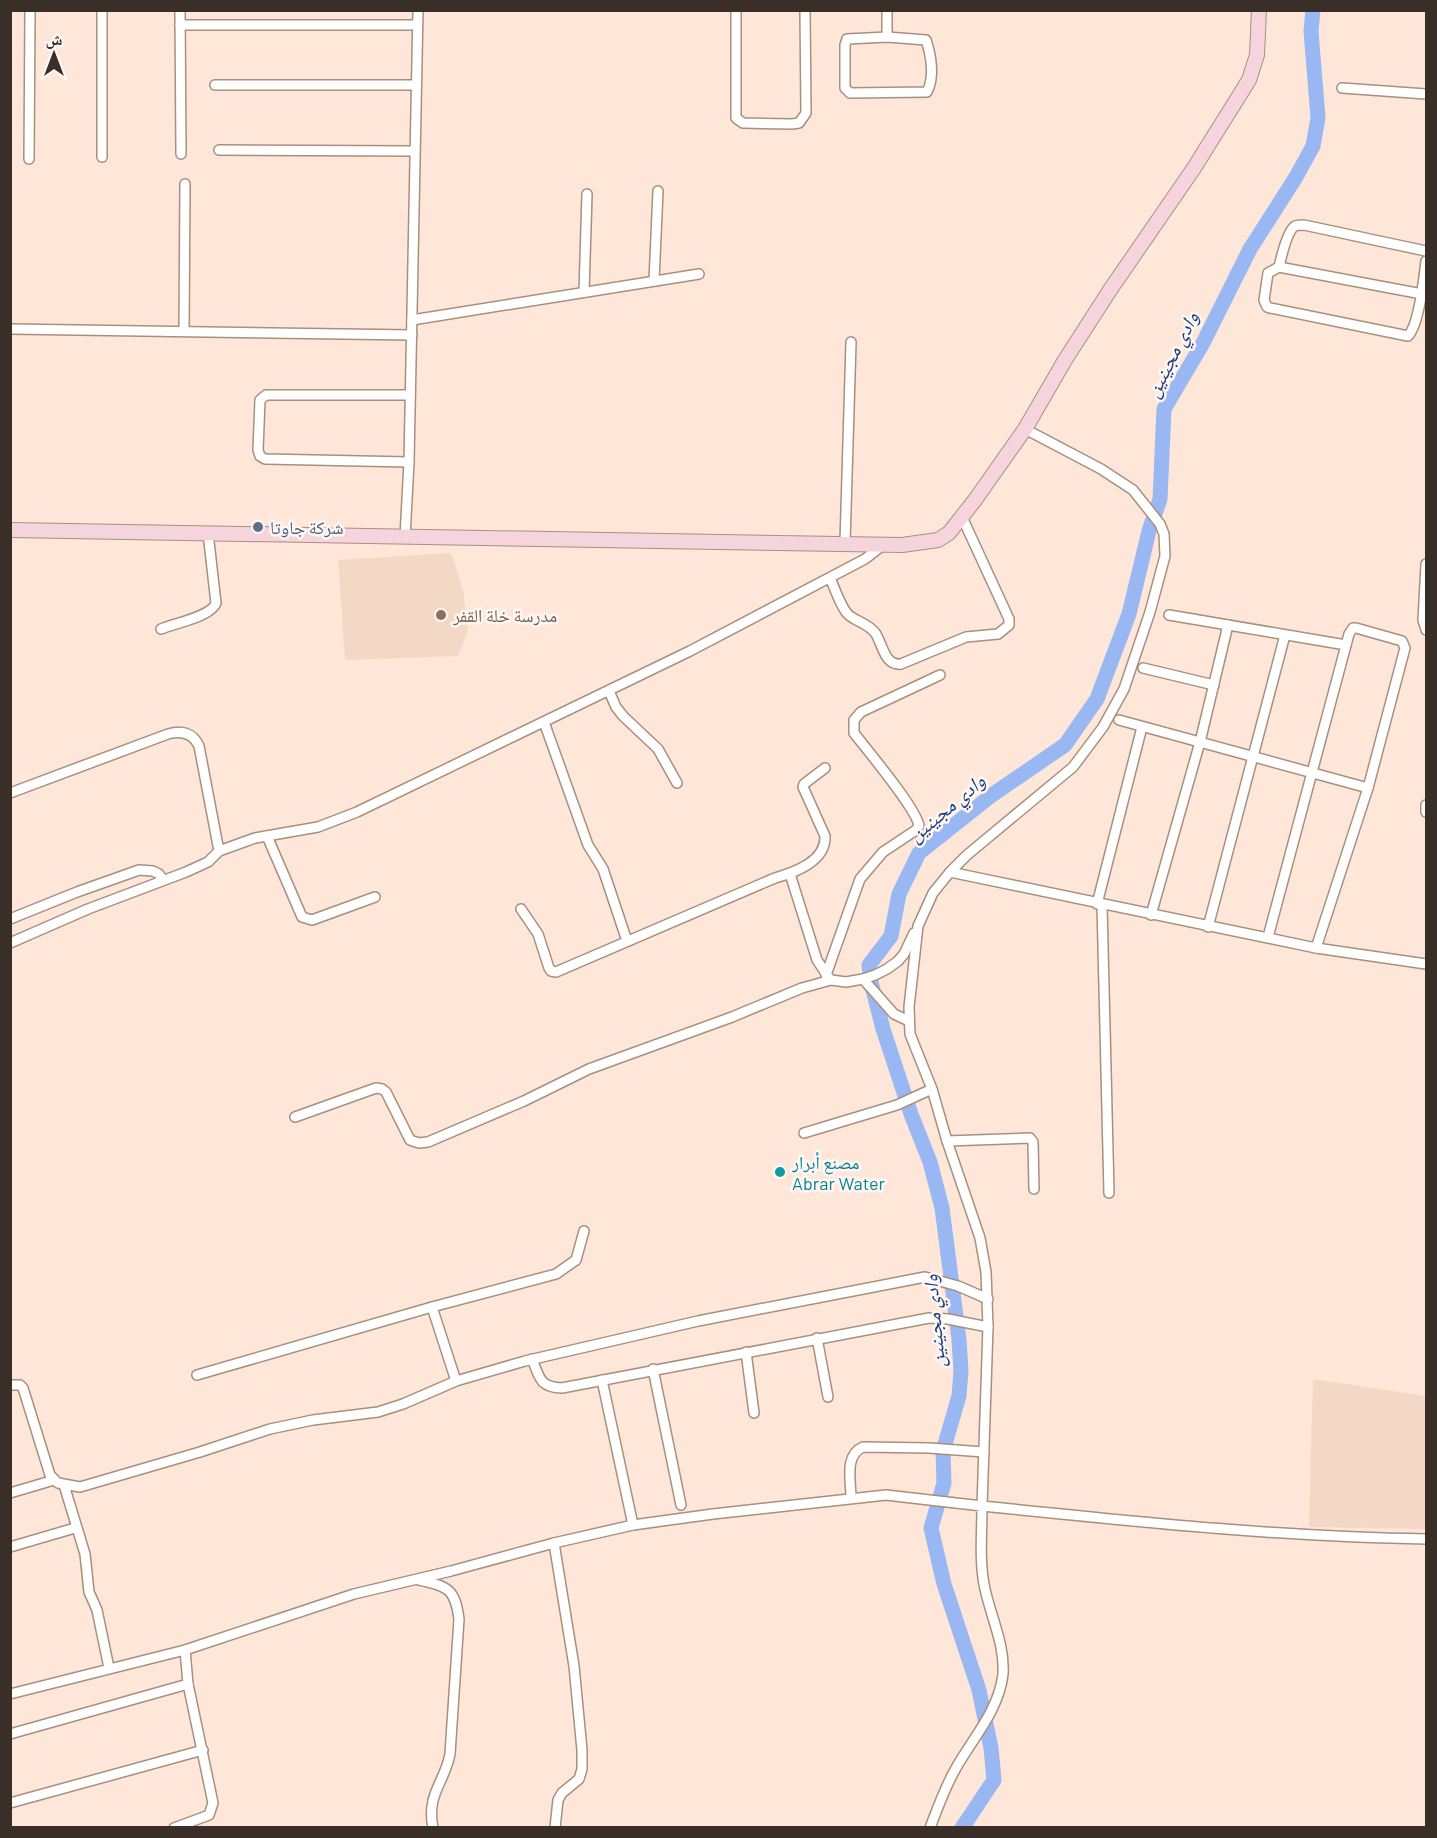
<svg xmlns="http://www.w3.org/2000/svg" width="1437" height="1838" viewBox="0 0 1437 1838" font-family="Barlow,'Noto Naskh Arabic',sans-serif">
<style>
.built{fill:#f3d8c6}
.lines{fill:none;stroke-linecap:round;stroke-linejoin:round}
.river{stroke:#98b7f3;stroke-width:15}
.street-casing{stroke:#a88f7e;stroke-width:12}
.secondary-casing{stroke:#a88f7e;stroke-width:16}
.street{stroke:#fff;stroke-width:9}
.secondary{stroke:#f6d4de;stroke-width:14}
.service-dot{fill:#5c6f8a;stroke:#fef8f4;stroke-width:2}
.education-dot{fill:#8d6e63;stroke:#fef8f4;stroke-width:2}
.culture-dot{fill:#0f9aa8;stroke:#fef8f4;stroke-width:2}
.labels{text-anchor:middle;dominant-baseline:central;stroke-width:5;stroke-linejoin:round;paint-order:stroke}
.service-label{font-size:18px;fill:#4e5e75;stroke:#fef8f4;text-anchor:start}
.education-label{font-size:18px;fill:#785e54;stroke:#fef8f4;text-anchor:start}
.culture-label{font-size:18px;fill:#0d838f;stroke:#fef8f4;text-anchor:start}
.water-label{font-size:20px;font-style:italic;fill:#1d3b81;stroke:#fef8f4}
</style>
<rect width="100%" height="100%" fill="#fee7d9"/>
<g class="built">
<polygon points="451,553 463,590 468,630 458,656 345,660 338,560"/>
<polygon points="1313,1379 1426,1396 1426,1529 1309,1527"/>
</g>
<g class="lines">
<polyline class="river" points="962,1828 994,1780 991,1748 979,1690 944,1584 931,1528 944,1483 943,1451 959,1396 961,1371 959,1339 942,1208 930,1162 911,1114 883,1029 871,982 869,965 891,936 899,894 919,853 992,795 1065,745 1097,699 1129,614 1149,531 1160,499 1164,409 1203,343 1250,249 1296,177 1313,146 1318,118 1311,31 1313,10"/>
<g class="street-casing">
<g id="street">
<polyline points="102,10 102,157"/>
<polyline points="180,10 181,154"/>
<polyline points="736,10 736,118 743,123 792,124 799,123 806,113 805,10"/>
<polyline points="887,10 887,37"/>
<polyline points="180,25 417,25"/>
<path d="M887 37 926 40C931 55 935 77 927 92L850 93 845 88V45L847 39Z"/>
<polyline points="215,85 416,85"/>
<polyline points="1342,88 1426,94"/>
<polyline points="219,150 414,151"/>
<polyline points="29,159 30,10"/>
<path d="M1426 261C1424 278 1419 325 1408 336L1270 308 1267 307 1264 300 1268 273 1279 267 1422 294 1426 295"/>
<path d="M1279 267C1281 258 1287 231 1295 226 1297 225 1301 225 1304 225L1426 251"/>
<polyline points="654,281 658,191"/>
<polyline points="584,292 587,194"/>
<polyline points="412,320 699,274"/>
<polyline points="10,329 412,335"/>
<polyline points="184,331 185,184"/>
<path d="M1025 429 1101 469 1133 490 1160 524 1164 534 1165 556 1150 612 1124 689 1103 727 1073 767 967 855 950 872 933 893 918 926 909 1007 910 1034 932 1089 947 1141 980 1238 986 1272 988 1327 982 1506C1130 1521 1278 1537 1426 1539"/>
<polyline points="409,462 265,459 260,456 258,450 260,400 266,395 410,395"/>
<polyline points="405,537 409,462 418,10"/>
<polyline points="845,543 851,342"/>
<polyline points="1426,564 1423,620 1426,630"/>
<path d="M830 578C835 589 839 602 846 612 853 622 867 621 876 634 883 646 885 666 901 664L966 637 998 634 1009 625V619L962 517"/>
<polyline points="1169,615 1346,645"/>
<path d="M161 629C176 623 212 616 216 603L208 533"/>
<polyline points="1143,668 1214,685"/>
<polyline points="609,691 616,707 623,716 658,749 677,783"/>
<polyline points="1119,720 1368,788"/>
<polyline points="544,722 588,845 603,869 627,941"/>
<path d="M10 793 168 734C182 730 193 733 199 746L219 851"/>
<polyline points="1426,805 1426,812"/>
<polyline points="267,836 302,917 312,920 375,897"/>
<polyline points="950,872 1316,948 1426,964"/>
<polyline points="790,874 817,960 829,978"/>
<polyline points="1097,904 1142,727"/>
<polyline points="1102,905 1109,1193"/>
<path d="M521 909 538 934 549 968 551 971 556 972 775 878C796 872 826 861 825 836L803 787 804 784 825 768"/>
<polyline points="1151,915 1200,742 1228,625"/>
<polyline points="10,919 77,892 139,870 153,871 159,874 163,880"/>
<polyline points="1208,927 1285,635"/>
<polyline points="1268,937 1349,634 1353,628 1356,628 1402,641 1405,648 1368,788 1316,948"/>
<polyline points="10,943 88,909 186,872 208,862 219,851 255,838 318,827 357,812 690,651 865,559 883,545"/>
<path d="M826 975 860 879 883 852 916 830 919 826C917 809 867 750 854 733V720L861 712 940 675"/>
<polyline points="863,979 894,1014 909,1021"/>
<polyline points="295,1117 376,1088 382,1089 386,1092 410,1140 419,1143 428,1142 524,1101 589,1069 732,1017 802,988 831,980 846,982 863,979 875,975 887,969 898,961 904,954 914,933"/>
<polyline points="804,1133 897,1105 932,1089"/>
<polyline points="947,1141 1030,1138 1033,1142 1034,1189"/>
<polyline points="817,1338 828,1397"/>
<polyline points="746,1352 754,1413"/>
<path d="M532 1359C540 1378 539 1387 562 1388L929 1318 948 1319 988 1327"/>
<polyline points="653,1369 681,1505"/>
<polyline points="197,1375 432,1307"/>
<polyline points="602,1380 633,1525"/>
<polyline points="456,1381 432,1307 556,1274 576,1260 584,1231"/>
<polyline points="10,1385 20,1385 23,1388 50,1475 58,1483 80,1487 200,1452 270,1429 313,1420 378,1412 403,1404 456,1381 525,1361 698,1321 925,1277 958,1286 988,1299"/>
<polyline points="64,1485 85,1554 89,1592 97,1610 109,1668"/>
<polyline points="10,1493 54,1480"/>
<path d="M851 1498C851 1481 844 1455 863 1447L929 1448 984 1452"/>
<polyline points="554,1543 574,1666 582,1750 582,1769 579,1779 562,1793 558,1800 555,1828"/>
<polyline points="10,1547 75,1528"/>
<path d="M419 1580C448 1586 455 1589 459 1619L450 1754C445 1782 426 1794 433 1828"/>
<path d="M10 1694 185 1650 354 1594 451 1571 554 1543 633 1525 713 1514 886 1495 982 1506C982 1533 979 1563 985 1589 991 1617 1005 1645 1003 1674 999 1710 973 1738 956 1768 945 1787 938 1807 930 1828"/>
<polyline points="10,1734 188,1684"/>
<polyline points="10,1803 203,1750"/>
<polyline points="174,1828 209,1815 213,1803 188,1684 185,1650"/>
</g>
</g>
<g class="secondary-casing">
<polyline id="secondary" points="10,530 902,545 938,540 949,533 975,500 1025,429 1065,360 1110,290 1194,168 1249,80 1257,55 1259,10"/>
</g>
<use href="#street" class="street"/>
<use href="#secondary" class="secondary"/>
</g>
<circle class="service-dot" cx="258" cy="527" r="6"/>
<circle class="education-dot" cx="441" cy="615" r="6"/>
<circle class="culture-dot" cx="780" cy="1172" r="6"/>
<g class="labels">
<g class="service-label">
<text x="270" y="527">شركة جاوتا</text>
</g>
<g class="education-label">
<text x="453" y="615">مدرسة خلة القفر</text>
</g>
<g class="culture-label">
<text x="792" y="1162">مصنع أبرار<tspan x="792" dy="21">Abrar Water</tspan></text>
</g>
<g class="water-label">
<text transform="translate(1171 354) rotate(-63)">وادي مجينين</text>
<text transform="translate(946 807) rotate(-40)">وادي مجينين</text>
<text transform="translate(933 1321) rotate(-95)">وادي مجينين</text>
</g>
</g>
<rect width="1437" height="1838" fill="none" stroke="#3a2f28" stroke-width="24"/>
<g transform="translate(54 54)" stroke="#fef8f4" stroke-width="4.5" paint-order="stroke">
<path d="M0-4.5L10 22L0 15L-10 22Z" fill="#3a2f28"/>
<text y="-9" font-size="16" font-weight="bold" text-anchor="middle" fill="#3a2f28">ش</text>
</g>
</svg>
